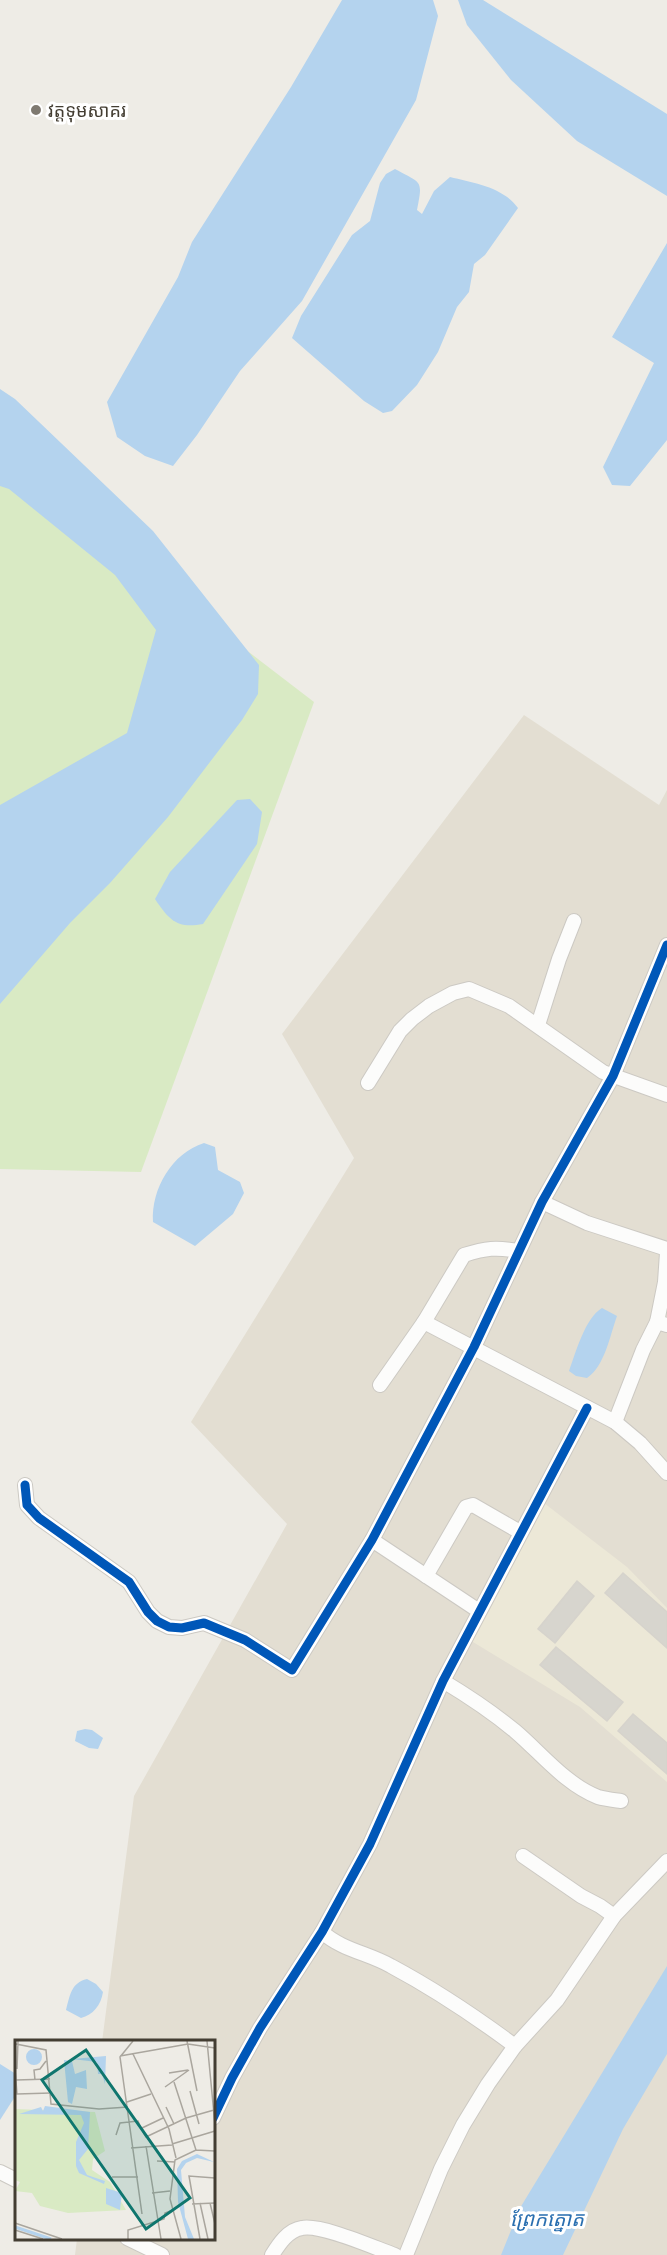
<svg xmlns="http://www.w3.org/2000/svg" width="667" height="2255" viewBox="0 0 667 2255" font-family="'Public Sans','Noto Sans Khmer',sans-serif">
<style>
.residential{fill:#e3ded2}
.education{fill:#ece8d7}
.green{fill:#d9eac4}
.water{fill:#b4d3ee}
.building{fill:#d7d5ce;stroke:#d6d3cc;stroke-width:1.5}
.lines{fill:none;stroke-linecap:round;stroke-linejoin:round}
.street-casing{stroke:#ccc9c3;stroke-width:16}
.street{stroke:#fcfcfb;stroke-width:14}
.cycleway-casing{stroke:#fff;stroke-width:13}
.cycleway{stroke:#0057b8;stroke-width:9}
.poi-dot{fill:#7f7a71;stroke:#fff;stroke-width:2}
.labels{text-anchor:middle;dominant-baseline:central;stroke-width:6;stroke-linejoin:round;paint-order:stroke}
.poi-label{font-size:18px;fill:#433d32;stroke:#fff;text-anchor:start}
.water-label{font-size:20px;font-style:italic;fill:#2a6fb0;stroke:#fff}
.inset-river{fill:none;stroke:#b4d3ee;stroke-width:3}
.inset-road{fill:none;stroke:#aaa69e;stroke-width:1.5}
.view{fill:#0f766e;fill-opacity:0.15;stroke:#0f766e;stroke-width:3}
.inset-edge{fill:none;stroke:#433d32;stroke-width:3}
</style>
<rect width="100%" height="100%" fill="#eeece6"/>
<polygon class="residential" points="524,715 659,805 667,790 667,2255 75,2255 77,2239 213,2238 213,2042 102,2042 134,1796 287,1524 191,1422 354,1158 282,1034"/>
<polygon class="education" points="544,1503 627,1567 667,1608 667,1782 580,1707 468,1639"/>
<polygon class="green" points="0,461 314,702 141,1172 0,1169"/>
<g class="water">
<polygon points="342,0 433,0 438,16 416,100 302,301 240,371 197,435 173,466 145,456 117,437 107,402 178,277 192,242 291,87"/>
<polygon points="458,0 483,0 667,114 667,196 577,141 511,80 467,25"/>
<path d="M395 169C422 184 423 179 417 210L422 214 434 191 450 177C474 183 503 187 518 208L485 255 474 264 469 292 457 307 438 352 417 385 392 411 383 413 364 401 292 338 301 316 352 235 370 221 380 183 386 174Z"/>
<polygon points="667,243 667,440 630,486 612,485 603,467 654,363 612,337"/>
<polygon points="0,389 15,399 153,531 259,665 258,694 242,720 168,817 110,883 70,923 0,1004 0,805 127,733 156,630 115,575 9,489 0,486"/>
<path d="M250 799 262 812 257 844 203 924C177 929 169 920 155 899L170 872 237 800Z"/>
<path d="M204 1143 215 1147 218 1170 240 1182 244 1193 233 1214 195 1246 153 1222C151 1189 172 1153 204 1143Z"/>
<path d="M602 1308 617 1316C610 1335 605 1366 587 1378L576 1376 569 1371C576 1352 585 1318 602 1308Z"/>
<polygon points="85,1729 92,1730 103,1738 98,1749 89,1748 75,1741 77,1731"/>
<polygon points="667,1966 667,2054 623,2129 563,2255 501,2255 520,2208"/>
<path d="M87 1979 96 1984 103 1992C101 2005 93 2015 81 2018L66 2010C70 1995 71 1983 87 1979Z"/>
<polygon points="0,2064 16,2074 16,2095 0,2120"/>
</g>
<g class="building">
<polygon points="623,1573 667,1612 667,1648 605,1593"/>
<polygon points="577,1581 594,1596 555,1643 538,1629"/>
<polygon points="556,1647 623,1702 607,1721 540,1665"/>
<polygon points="633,1714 667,1743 667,1774 618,1731"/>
</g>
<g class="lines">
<g class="street-casing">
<g id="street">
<polyline points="538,1025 559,959 574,921"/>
<polyline points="368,1083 400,1031 412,1019 429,1006 453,993 469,989 509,1006 603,1072 667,1095"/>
<polyline points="542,1202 587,1223 667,1249"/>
<polyline points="667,1253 665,1282 657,1322 667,1325"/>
<polyline points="424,1322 615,1422 640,1443 667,1473"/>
<path d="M380 1385 424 1322 464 1255C486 1248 496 1247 518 1251"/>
<polyline points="615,1422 643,1350 657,1322"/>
<polyline points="25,1485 27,1505 39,1518 129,1582 148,1612 157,1621 169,1627 182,1628 204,1623 245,1640 292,1670 372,1540 474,1347 542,1202 613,1076 667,945"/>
<polyline points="372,1540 479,1611"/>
<polyline points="426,1576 466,1507 473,1505 520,1532"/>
<path d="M443 1681C468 1696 492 1712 515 1731 541 1753 565 1784 598 1797 605 1799 614 1800 621 1801"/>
<polyline points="523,1856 581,1896 600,1906 614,1916"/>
<path d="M322 1932C342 1950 368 1953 391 1966 434 1989 476 2017 515 2046"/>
<polyline points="213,2118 232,2078 260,2028 322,1932 370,1844 443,1681 587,1408"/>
<polyline points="0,2172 16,2180"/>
<polyline points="127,2238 162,2255"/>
<path d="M272 2255C279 2244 288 2230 302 2228 321 2224 375 2248 395 2255"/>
<polyline points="406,2255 441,2169 463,2125 488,2084 515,2046 557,2000 614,1916 667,1861"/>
</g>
</g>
<use href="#street" class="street"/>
<g class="cycleway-casing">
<g id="cycleway">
<polyline points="25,1485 27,1505 39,1518 129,1582 148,1612 157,1621 169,1627 182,1628 204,1623 245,1640 292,1670 372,1540 474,1347 542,1202 613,1076 667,945"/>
<polyline points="213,2118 232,2078 260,2028 322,1932 370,1844 443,1681 587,1408"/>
</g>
</g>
<use href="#cycleway" class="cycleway"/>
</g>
<circle class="poi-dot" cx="36" cy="110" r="6"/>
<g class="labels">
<g class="poi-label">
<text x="48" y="110">វត្តទុមសាគរ</text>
</g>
<g class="water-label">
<text x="547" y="2219">ព្រែកត្នោត</text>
</g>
</g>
<g transform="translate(15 2040)">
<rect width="200" height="200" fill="#eeece6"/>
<path d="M0 69 80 72 90 111 78 119 77 130 95 142 111 170 53 173 25 166 17 153 0 151 5 142 0 140Z" fill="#d9eac4"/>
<path d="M11 17a8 8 0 1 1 16 0a8 8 0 1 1-16 0ZM91 16 90 44 87 34H83L82 22 57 19ZM49 20 57 21 60 34 71 30 72 49 61 47 57 64 53 62ZM30 66 75 72 73 109 64 120 72 135 90 141 89 144 64 133 61 126V102L69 83 66 75 4 74 26 67 28 71ZM182 114 199 122 182 118 171 123 166 130 170 177 179 199H173L163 162 162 129 167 121ZM91 148 107 153 105 170 91 164Z" fill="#b4d3ee"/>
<path class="inset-river" d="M0 187 36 199"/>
<path class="inset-road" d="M118 1 105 17 127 174M172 1 182 51M192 1 200 85M1 4 31 10 36 64 84 69 113 67M118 14 154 89 161 118M105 16 173 4 200 8M0 29 2 54 36 53M2 29 3 1M154 33 173 30M1 40 35 39M20 40 19 30 25 29 31 21M159 42 181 110M150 47 174 30M175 51 184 84M112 62 136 54M151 67 159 84M127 88 148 78M128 92 131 97 171 78 199 70M101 95 105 83 123 81 126 88M157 104 200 91M131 106 146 199M116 108 157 105M142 121 160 122M97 137H123M137 153 155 151M185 163 193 199M195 163 200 184M177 164 200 163M0 183 47 199M0 190 28 199M113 199V190L149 179 150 173 158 170M166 199 155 159 160 120 181 110 200 111M185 199 174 136 200 138"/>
<path class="view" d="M71 10 175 158 131 189 27 40Z"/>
<rect width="200" height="200" class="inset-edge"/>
</g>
</svg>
